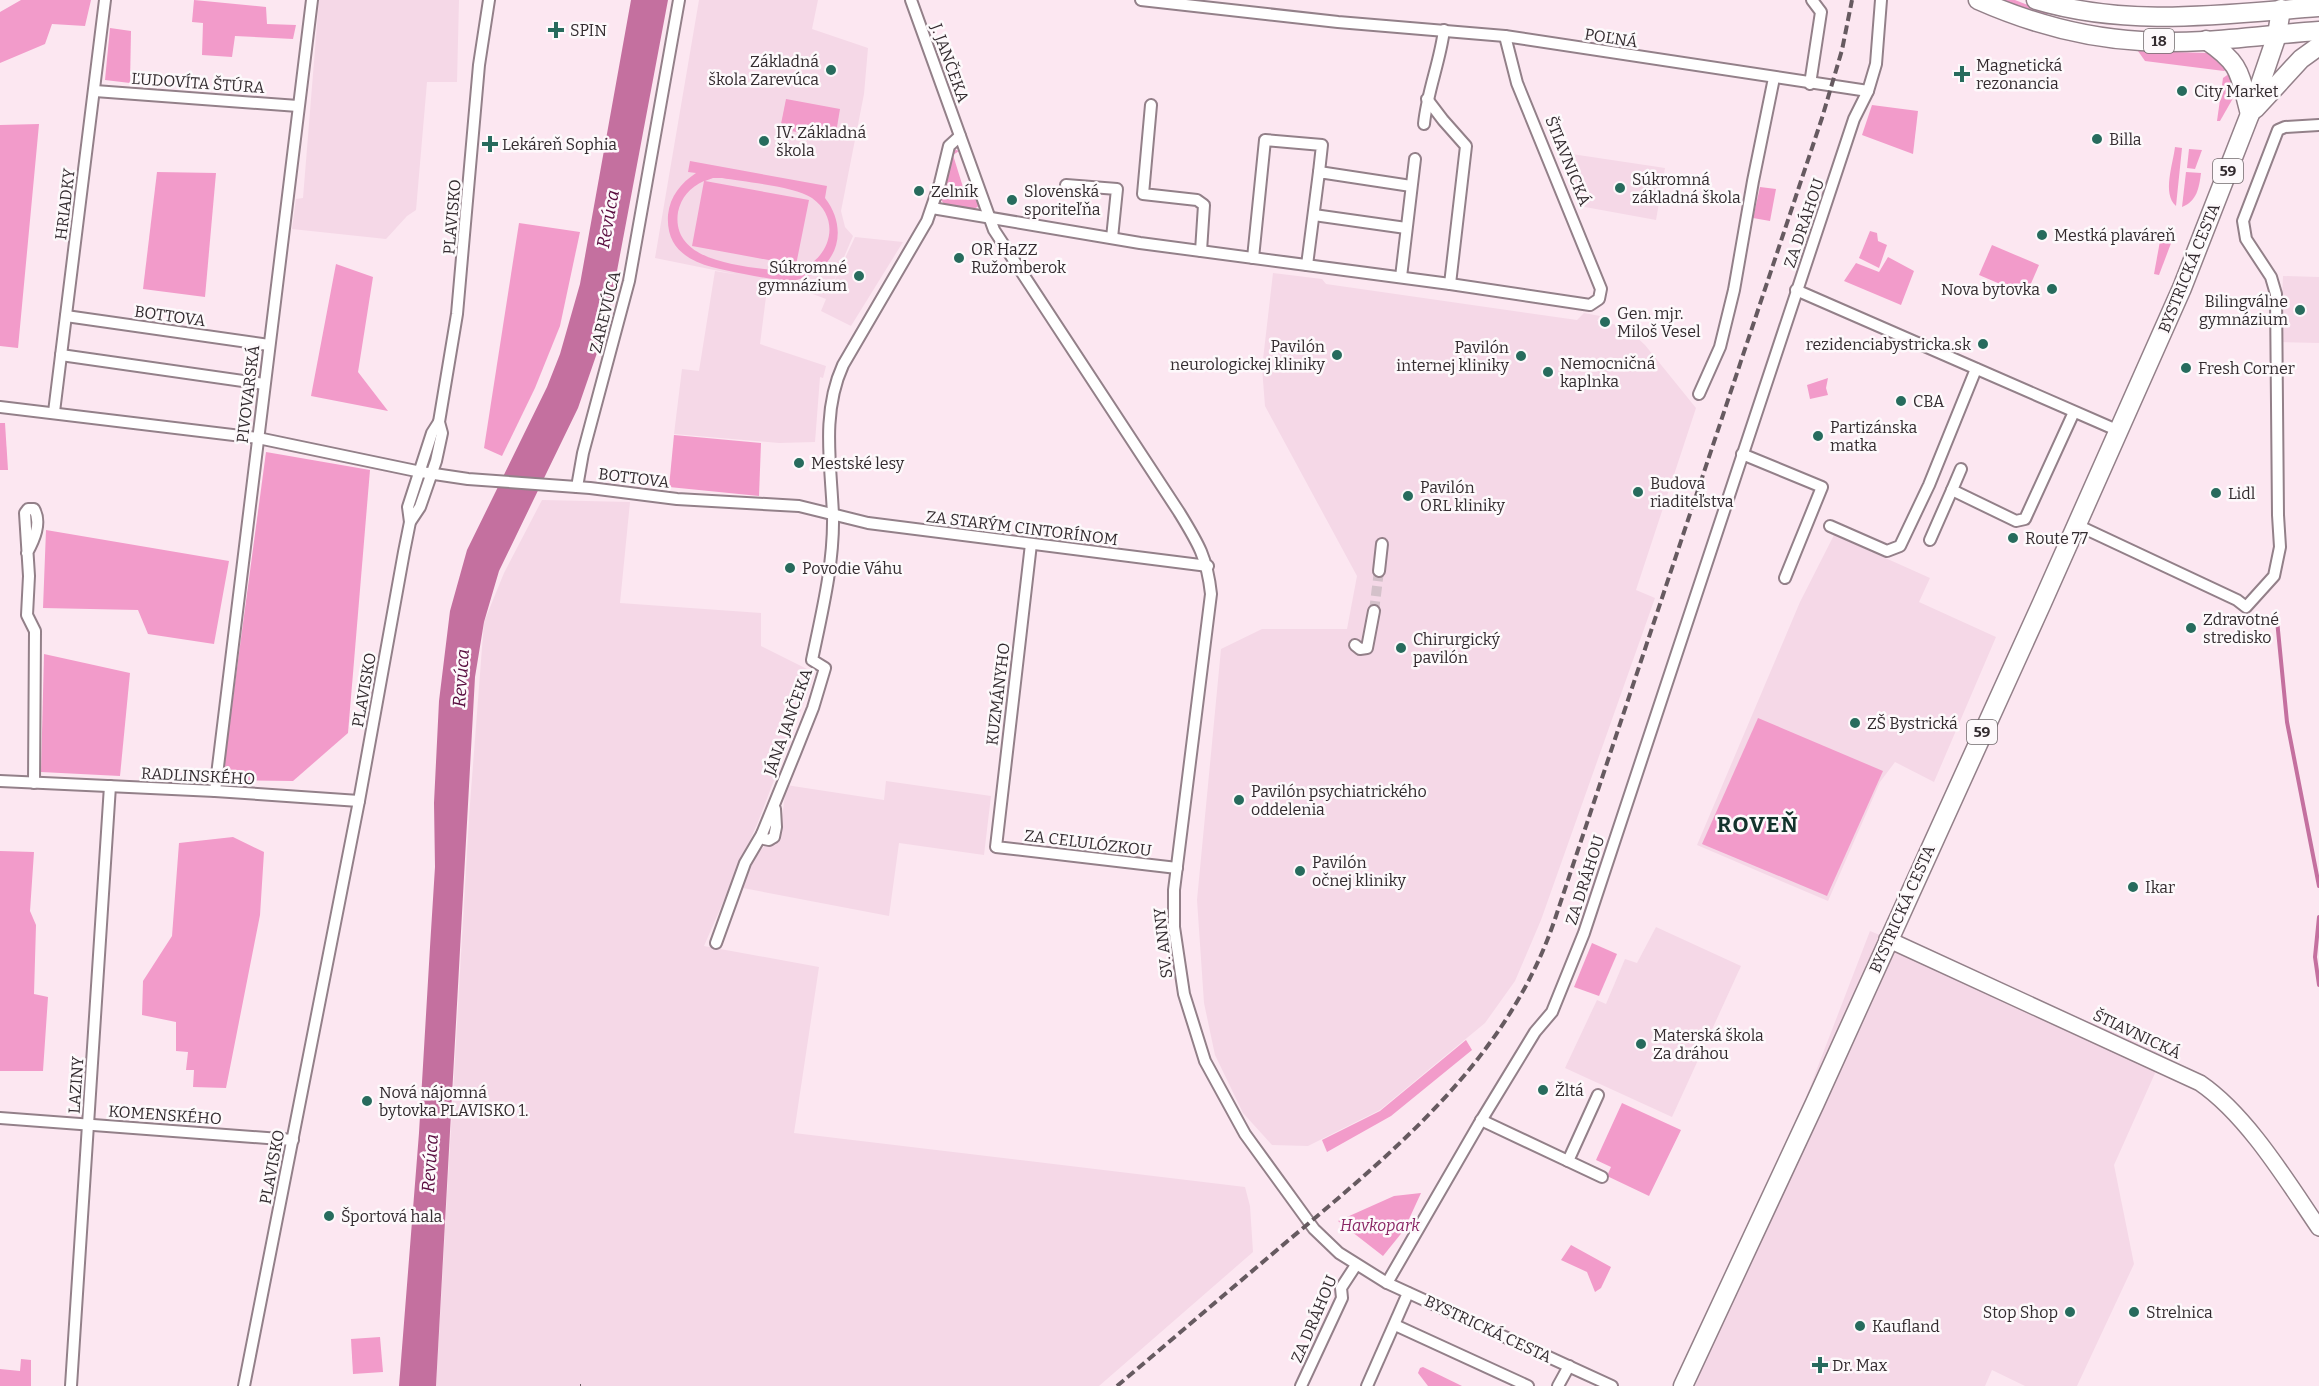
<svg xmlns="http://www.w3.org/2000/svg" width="2319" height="1386" viewBox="0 0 2319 1386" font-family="Bitter,serif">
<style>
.built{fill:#f5d8e7}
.green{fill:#f29bca;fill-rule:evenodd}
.water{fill:#c4709f}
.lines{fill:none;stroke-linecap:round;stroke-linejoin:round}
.stream{stroke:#c4709f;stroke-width:4}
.street-tunnel{stroke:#d4c1ca;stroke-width:10;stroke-dasharray:10 5;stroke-linecap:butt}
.street-casing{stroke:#938089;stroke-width:14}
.secondary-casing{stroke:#938089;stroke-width:18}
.primary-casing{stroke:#938089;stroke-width:21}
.street{stroke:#fff;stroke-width:10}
.secondary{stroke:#fff;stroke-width:15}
.primary{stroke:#fff;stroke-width:18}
.rail{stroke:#665a60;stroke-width:4;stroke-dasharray:9 4.5;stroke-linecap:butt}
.poi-dot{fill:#276b5d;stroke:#fdf9fb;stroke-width:2}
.labels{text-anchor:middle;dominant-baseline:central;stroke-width:5;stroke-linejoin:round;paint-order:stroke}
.shield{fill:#fdf9fb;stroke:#70696c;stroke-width:1.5}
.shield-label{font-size:15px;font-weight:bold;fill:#332b2f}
.poi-label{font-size:16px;fill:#332b2f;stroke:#fdf9fb;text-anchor:start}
.street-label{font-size:16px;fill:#332b2f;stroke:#fdf9fb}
.park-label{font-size:16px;font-style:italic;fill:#8a2665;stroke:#fdf9fb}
.water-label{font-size:18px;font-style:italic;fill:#580b3e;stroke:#fdf9fb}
.district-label{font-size:22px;font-weight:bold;letter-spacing:1.5px;fill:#13332c;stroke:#fdf9fb}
</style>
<rect width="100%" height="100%" fill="#fce7f1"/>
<g class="built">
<polygon points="319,0 459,0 457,82 427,82 416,210 407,216 386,239 292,229 296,199 303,198"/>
<polygon points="699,0 818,0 812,29 868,48 864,94 841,211 845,227 853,236 830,290 855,237 903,242 851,326 821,311 826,299 794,287 768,281 760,344 826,366 823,378 820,377 815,442 779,443 674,434 682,369 699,371 715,271 739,275 655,258"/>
<polygon points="1565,153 1665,168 1656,220 1585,207"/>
<polygon points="1273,273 1322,279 1326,284 1577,320 1584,313 1600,316 1597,321 1617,325 1630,331 1645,345 1696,408 1636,590 1655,598 1541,920 1515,981 1485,1023 1380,1110 1308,1146 1272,1145 1243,1113 1215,1055 1204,1003 1197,900 1221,649 1262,629 1347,629 1357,576 1265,406 1262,368"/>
<polygon points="2283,276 2319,277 2319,343 2280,342"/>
<polygon points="542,500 630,502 620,603 761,613 761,646 815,673 758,822 704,946 819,967 794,1133 1245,1187 1250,1206 1253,1252 1099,1386 436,1386 469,817 484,622 504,573"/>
<polygon points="1834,535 1930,578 1919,602 1996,637 1934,782 1895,762 1880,782 1828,901 1697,845 1800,602"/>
<polygon points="886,781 991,796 984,855 899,843 889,916 743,888 753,859 767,843 776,845 783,811 786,785 884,800"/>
<polygon points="1656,927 1741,966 1672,1117 1565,1068 1597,1000 1606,1004 1625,959 1637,963"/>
<polygon points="1870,931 2164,1053 2114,1165 2134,1264 2077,1386 2025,1386 1992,1370 1985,1386 1695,1386"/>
</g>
<g class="green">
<polygon points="21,0 91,0 85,26 52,24 45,44 0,63 0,12"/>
<polygon points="194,0 266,7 267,24 296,25 293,39 235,36 232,57 202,55 203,23 192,22"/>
<polygon points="1994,0 2015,0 2048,13 2044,16"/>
<polygon points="110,28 131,31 130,83 105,80"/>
<polygon points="2138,51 2208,53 2230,66 2224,71 2145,61"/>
<polygon points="2233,71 2236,93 2220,121 2217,121 2223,78"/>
<polygon points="786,99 840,109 835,139 780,129"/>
<polygon points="1872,105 1918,111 1913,154 1862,135"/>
<polygon points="39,124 18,348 0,346 0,125"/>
<path d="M2175 147 2182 148 2176 206C2162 194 2173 164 2175 147Z"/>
<polygon points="954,149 959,151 953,155 967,200 977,197 979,206 974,209 945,205 941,200 951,153"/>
<polygon points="2189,149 2202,150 2195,169 2187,168"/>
<path d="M690 161 827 186 825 198C852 233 834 275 791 281 775 280 760 277 744 274 710 267 665 262 668 215 670 196 681 183 696 173L688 172ZM713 178H722C744 182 795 186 812 198 847 223 825 271 785 272 750 266 670 265 678 212 681 198 690 187 704 181L692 246 796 265 809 200 705 181Z"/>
<polygon points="157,172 216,173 205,297 143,289"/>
<path d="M2186 172 2201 173C2199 188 2197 201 2182 207Z"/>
<polygon points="1760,187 1776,189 1770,221 1753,218"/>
<polygon points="519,223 580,232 560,326 535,388 502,456 484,448"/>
<polygon points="2162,230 2170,233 2173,238 2159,275 2154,274"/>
<polygon points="1870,231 1877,233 1878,241 1887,245 1879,268 1859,258"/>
<polygon points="1992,245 2039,265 2026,295 1979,275"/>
<polygon points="1888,257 1914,271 1901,305 1844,281 1856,263 1879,272"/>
<polygon points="336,264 373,277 358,372 388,411 311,396"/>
<polygon points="1828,378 1826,388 1828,395 1810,399 1807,385"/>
<polygon points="0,423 5,423 8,470 0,470"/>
<polygon points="674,435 761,443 759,496 669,487"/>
<polygon points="266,452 370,470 348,733 293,781 222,780"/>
<polygon points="46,530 229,561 214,644 148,634 138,610 43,608"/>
<polygon points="44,654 130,673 120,776 41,772"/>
<polygon points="1758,718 1883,771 1827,896 1702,844"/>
<polygon points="233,837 264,852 260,915 226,1088 193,1087 194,1070 186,1070 188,1052 176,1051 176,1022 142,1015 143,981 172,936 179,843"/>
<polygon points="0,851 34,852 30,911 36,925 34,994 48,997 43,1071 0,1071"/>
<polygon points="1592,943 1617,954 1599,996 1574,987"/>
<polygon points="1466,1040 1472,1050 1391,1116 1327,1152 1322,1140 1380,1111"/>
<polygon points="1622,1103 1681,1130 1649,1196 1607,1176 1611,1167 1596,1160"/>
<polygon points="1421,1193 1404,1230 1383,1256 1338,1221 1394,1196"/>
<polygon points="1571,1245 1611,1267 1601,1288 1595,1292 1587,1272 1561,1260"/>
<polygon points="380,1337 383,1372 353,1374 351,1339"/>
<polygon points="21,1359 31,1360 31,1386 0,1386 0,1369 20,1371"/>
<polygon points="1423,1367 1462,1386 1428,1386 1418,1373 1420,1368"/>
</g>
<polygon class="water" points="631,0 668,0 607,324 578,408 499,571 484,622 475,677 436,1386 399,1386 419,1133 430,947 435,867 434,803 439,701 450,611 467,550 547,387 560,354 580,284"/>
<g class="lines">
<g class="stream">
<polyline points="2277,620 2287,722 2319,886"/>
<polyline points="2319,917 2315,957 2319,985"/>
</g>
<polyline class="street-tunnel" points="1374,611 1379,571"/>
<g class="street-casing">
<g id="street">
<path d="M911 0 994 230 1179 512C1198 543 1207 557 1211 594L1174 890V927L1184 994 1205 1061 1245 1134 1314 1229 1339 1253 1387 1283 1612 1386"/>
<polyline points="1141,0 1338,22 1505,36 1868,91"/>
<polyline points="1810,84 1821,12 1812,0"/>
<polyline points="95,91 298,106"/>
<polyline points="1427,99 1443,120 1466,146 1450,284"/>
<polyline points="1151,105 1143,194 1197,200 1204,205 1201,251"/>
<path d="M1424 124C1427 92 1440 62 1444 30"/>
<polyline points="1066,185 1117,189 1112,238"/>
<polyline points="932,208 1140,243 1450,284 1590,305 1599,299 1601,289 1517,83 1505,36"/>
<polyline points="1314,215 1406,228"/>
<polyline points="1253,258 1265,140 1322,145 1319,172"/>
<polyline points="1307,265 1319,172 1411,186"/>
<polyline points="1401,277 1415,159"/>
<polyline points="1796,290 2119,431"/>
<polyline points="66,316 269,345"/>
<polyline points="61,355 264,384"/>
<polyline points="1699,394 1720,347 1734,290 1753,181 1774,78"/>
<polyline points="0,407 258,438 421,472 468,479 590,488 677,499 799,506 868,523 1208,566"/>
<polyline points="54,412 105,0"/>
<polyline points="1742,454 1822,487 1785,578"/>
<polyline points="1961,469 1952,490 2016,521 2025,519 2074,412"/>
<polyline points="577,487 583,453 629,281 679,0"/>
<polyline points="410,522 408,507 432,433 439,422"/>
<polyline points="2077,525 2237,600 2246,607 2274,576 2280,547 2278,515 2276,294 2271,277 2246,239 2243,221 2278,130 2285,127 2319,125"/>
<polyline points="1830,526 1887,551 1900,546 1929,485 1976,369"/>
<polyline points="1930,540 1952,490"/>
<polyline points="1031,544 996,847 1177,868"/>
<path d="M27 553C34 540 42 523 34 509H28L25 513 29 576 27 615 35 631 34 783"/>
<polyline points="1379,571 1382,544"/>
<polyline points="1355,645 1360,649 1367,648 1374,611"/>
<polyline points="0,781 215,791 359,801"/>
<polyline points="215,791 312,0"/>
<polyline points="762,834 764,839 769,840 774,837 776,827 775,809"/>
<path d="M716 943 745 863 762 834 795 753 813 708 825 668 812 660C822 612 834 564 833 515 831 465 821 413 843 365L927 221 940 183 949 146 960 136"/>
<polyline points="0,1118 293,1140"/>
<polyline points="1481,1120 1568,1161 1598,1095"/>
<polyline points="1568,1161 1602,1177"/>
<polyline points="1387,1283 1479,1124 1535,1032 1552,1012 1584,933 1854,119 1868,91 1876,64 1881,0"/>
<polyline points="1395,1325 1528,1386"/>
<polyline points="71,1386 110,786"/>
<polyline points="244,1386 359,801 404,552 410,522 420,507 436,461 442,433 439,422 457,314 479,65 489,0"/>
<polyline points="1301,1386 1342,1298 1341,1288 1356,1265"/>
<polyline points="1367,1386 1408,1293"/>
<polyline points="1558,1386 1569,1366"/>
</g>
</g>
<g class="secondary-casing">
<path id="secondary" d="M1887 939 2200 1083C2247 1115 2287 1181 2319 1228"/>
</g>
<g class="primary-casing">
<g id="primary">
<path d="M1978 0C2030 23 2084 38 2141 41 2201 45 2260 35 2319 31"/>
<path d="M2036 0C2129 28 2225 14 2319 7"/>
<path d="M2206 40C2243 65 2239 74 2250 114"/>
<polyline points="2255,109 2301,59 2319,46"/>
<polyline points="1683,1386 1815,1103 2042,603 2182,288 2250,114 2277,35 2281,9"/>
</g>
</g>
<use href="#street" class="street"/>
<use href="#secondary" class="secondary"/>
<use href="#primary" class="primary"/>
<g class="rail">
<polyline points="580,1386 581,1386"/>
<path d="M1117 1386C1175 1337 1232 1288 1290 1239 1398 1148 1508 1058 1555 919L1822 118 1842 50 1852 0"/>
</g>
</g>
<g class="poi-dot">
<path d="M553 21h6v6h6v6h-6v6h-6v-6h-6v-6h6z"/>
<circle cx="831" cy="70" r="6"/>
<path d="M1959 65h6v6h6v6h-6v6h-6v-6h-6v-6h6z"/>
<circle cx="2182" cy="91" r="6"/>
<circle cx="2097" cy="139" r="6"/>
<circle cx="764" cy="141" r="6"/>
<path d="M487 135h6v6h6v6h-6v6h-6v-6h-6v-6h6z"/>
<circle cx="1620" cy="188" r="6"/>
<circle cx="919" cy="191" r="6"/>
<circle cx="1012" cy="200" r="6"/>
<circle cx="2042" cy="235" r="6"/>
<circle cx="959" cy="258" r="6"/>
<circle cx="859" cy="276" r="6"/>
<circle cx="2052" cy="289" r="6"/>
<circle cx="2300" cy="310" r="6"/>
<circle cx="1605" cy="322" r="6"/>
<circle cx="1983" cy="344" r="6"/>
<circle cx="1337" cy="355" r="6"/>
<circle cx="1521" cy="356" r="6"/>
<circle cx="2186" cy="368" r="6"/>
<circle cx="1548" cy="372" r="6"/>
<circle cx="1901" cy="401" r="6"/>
<circle cx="1818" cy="436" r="6"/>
<circle cx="799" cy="463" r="6"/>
<circle cx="1638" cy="492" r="6"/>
<circle cx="2216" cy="493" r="6"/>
<circle cx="1408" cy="496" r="6"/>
<circle cx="2013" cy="538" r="6"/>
<circle cx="790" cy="568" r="6"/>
<circle cx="2191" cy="628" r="6"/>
<circle cx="1401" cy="648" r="6"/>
<circle cx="1855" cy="723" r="6"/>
<circle cx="1239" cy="800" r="6"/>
<circle cx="1300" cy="871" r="6"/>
<circle cx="2133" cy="887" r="6"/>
<circle cx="1641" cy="1044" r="6"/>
<circle cx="1543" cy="1090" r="6"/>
<circle cx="367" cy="1101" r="6"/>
<circle cx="329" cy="1216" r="6"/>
<circle cx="2070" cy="1312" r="6"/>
<circle cx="2134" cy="1312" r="6"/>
<circle cx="1860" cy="1326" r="6"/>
<path d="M1817 1356h6v6h6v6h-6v6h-6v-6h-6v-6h6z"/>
</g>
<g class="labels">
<g class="shield">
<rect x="2144" y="29" width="30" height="24" rx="4.5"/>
<rect x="2213" y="159" width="30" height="24" rx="4.5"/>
<rect x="1967" y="720" width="30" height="24" rx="4.5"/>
</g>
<g class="shield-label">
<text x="2159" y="41">18</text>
<text x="2228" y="171">59</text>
<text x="1982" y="732">59</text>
</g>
<g class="poi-label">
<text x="570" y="30">SPIN</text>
<text x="819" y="61" text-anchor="end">Základná<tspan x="819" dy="18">škola Zarevúca</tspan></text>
<text x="1976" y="65">Magnetická<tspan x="1976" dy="18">rezonancia</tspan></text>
<text x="2194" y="91">City Market</text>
<text x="776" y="132">IV. Základná<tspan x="776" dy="18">škola</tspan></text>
<text x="2109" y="139">Billa</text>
<text x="502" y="144">Lekáreň Sophia</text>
<text x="1632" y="179">Súkromná<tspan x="1632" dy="18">základná škola</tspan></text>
<text x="931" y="191">Zelník</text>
<text x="1024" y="191">Slovenská<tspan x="1024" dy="18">sporiteľňa</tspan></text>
<text x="2054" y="235">Mestká plaváreň</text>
<text x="971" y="249">OR HaZZ<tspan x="971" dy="18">Ružomberok</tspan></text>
<text x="847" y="267" text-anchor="end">Súkromné<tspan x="847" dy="18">gymnázium</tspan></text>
<text x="2040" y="289" text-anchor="end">Nova bytovka</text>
<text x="2288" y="301" text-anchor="end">Bilingválne<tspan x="2288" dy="18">gymnázium</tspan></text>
<text x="1617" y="313">Gen. mjr.<tspan x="1617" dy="18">Miloš Vesel</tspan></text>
<text x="1971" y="344" text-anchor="end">rezidenciabystricka.sk</text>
<text x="1325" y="346" text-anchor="end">Pavilón<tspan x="1325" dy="18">neurologickej kliniky</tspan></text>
<text x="1509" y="347" text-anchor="end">Pavilón<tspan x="1509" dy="18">internej kliniky</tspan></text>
<text x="1560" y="363">Nemocničná<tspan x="1560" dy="18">kaplnka</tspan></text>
<text x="2198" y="368">Fresh Corner</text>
<text x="1913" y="401">CBA</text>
<text x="1830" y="427">Partizánska<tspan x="1830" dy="18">matka</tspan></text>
<text x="811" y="463">Mestské lesy</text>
<text x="1650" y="483">Budova<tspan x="1650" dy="18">riaditeľstva</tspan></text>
<text x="1420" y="487">Pavilón<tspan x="1420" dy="18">ORL kliniky</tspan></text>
<text x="2228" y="493">Lidl</text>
<text x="2025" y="538">Route 77</text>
<text x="802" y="568">Povodie Váhu</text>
<text x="2203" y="619">Zdravotné<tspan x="2203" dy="18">stredisko</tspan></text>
<text x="1413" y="639">Chirurgický<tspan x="1413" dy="18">pavilón</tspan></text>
<text x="1867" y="723">ZŠ Bystrická</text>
<text x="1251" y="791">Pavilón psychiatrického<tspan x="1251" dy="18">oddelenia</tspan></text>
<text x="1312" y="862">Pavilón<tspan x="1312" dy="18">očnej kliniky</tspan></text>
<text x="2145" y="887">Ikar</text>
<text x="1653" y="1035">Materská škola<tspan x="1653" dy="18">Za dráhou</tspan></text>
<text x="1555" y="1090">Žltá</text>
<text x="379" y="1092">Nová nájomná<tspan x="379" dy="18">bytovka PLAVISKO 1.</tspan></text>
<text x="341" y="1216">Športová hala</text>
<text x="2058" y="1312" text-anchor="end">Stop Shop</text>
<text x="2146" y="1312">Strelnica</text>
<text x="1872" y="1326">Kaufland</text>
<text x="1832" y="1365">Dr. Max</text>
</g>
<g class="street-label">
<text transform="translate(1611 38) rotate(9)">POĽNÁ</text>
<text transform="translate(950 63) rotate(70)">J. JANČEKA</text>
<text transform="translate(198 83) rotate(4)">ĽUDOVÍTA ŠTÚRA</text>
<text transform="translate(1568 161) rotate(68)">ŠTIAVNICKÁ</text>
<text transform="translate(65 204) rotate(-83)">HRIADKY</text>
<text transform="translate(452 217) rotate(-85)">PLAVISKO</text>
<text transform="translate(1804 223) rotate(-71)">ZA DRÁHOU</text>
<text transform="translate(2189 268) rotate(-68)">BYSTRICKÁ CESTA</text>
<text transform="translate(605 312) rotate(-76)">ZAREVÚCA</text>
<text transform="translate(170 316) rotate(8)">BOTTOVA</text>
<text transform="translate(248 394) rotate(-83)">PIVOVARSKÁ</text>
<text transform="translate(634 478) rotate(7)">BOTTOVA</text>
<text transform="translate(1022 528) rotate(7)">ZA STARÝM CINTORÍNOM</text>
<text transform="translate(364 690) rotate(-80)">PLAVISKO</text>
<text transform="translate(998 694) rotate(-83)">KUZMÁNYHO</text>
<text transform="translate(788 722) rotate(-70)">JÁNA JANČEKA</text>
<text transform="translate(198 776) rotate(3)">RADLINSKÉHO</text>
<text transform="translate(1088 843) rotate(7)">ZA CELULÓZKOU</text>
<text transform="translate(1585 880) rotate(-72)">ZA DRÁHOU</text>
<text transform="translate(1902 909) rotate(-66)">BYSTRICKÁ CESTA</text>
<text transform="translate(1163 943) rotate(-96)">SV. ANNY</text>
<text transform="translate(2137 1034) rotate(25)">ŠTIAVNICKÁ</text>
<text transform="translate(76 1085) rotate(-86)">LAZINY</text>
<text transform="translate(165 1115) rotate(4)">KOMENSKÉHO</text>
<text transform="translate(272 1167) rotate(-79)">PLAVISKO</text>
<text transform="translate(1314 1319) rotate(-67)">ZA DRÁHOU</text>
<text transform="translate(1488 1329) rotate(25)">BYSTRICKÁ CESTA</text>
</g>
<g class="park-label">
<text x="1380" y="1225">Havkopark</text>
</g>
<g class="water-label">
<text transform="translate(608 219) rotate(-80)">Revúca</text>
<text transform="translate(461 678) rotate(-86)">Revúca</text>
<text transform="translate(430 1163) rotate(-86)">Revúca</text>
</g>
<g class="district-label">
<text x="1758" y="824">ROVEŇ</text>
</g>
</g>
</svg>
